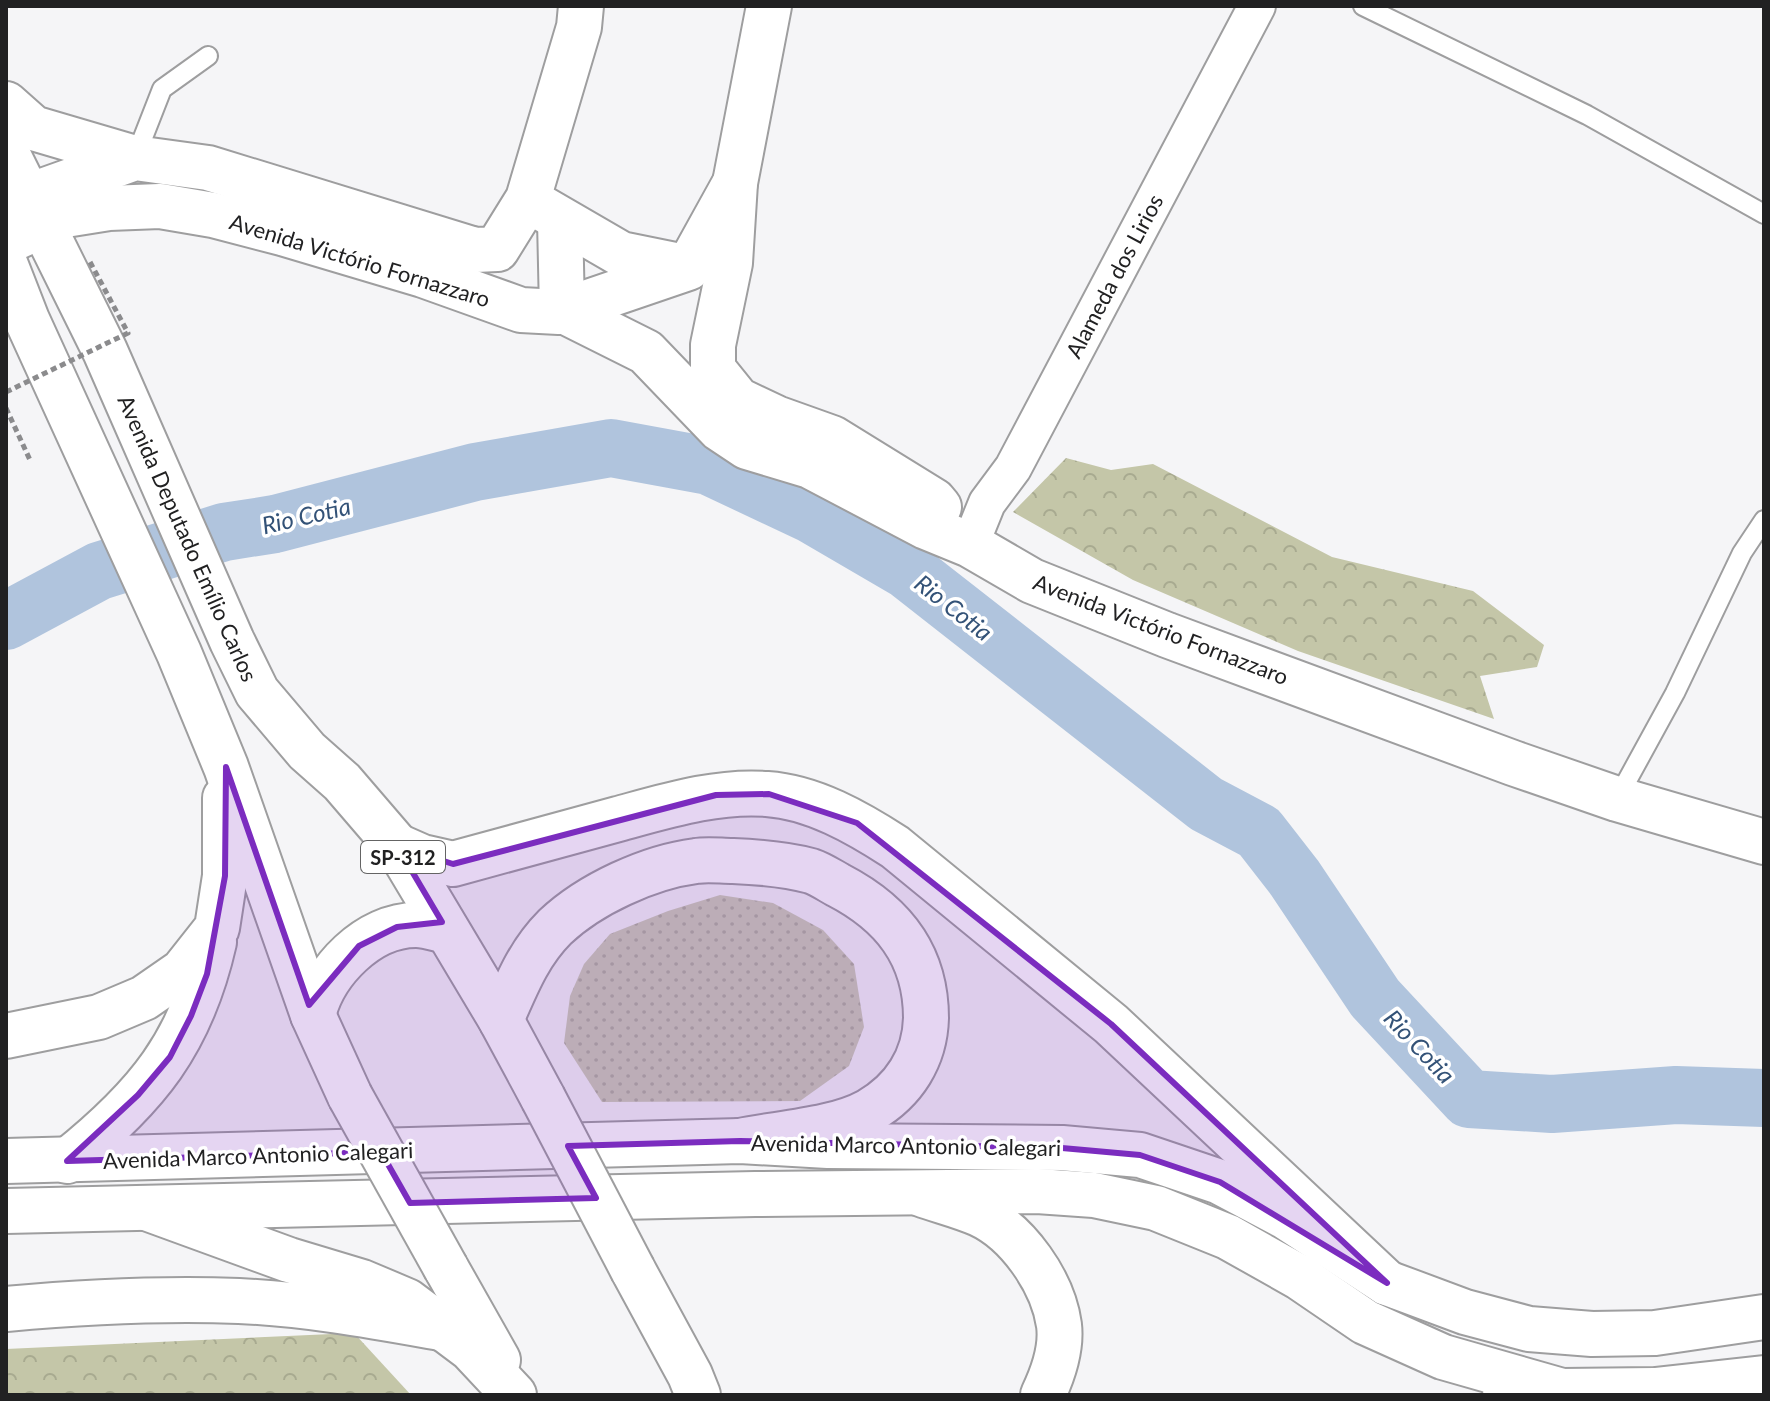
<svg xmlns="http://www.w3.org/2000/svg" width="1770" height="1401" viewBox="0 0 1770 1401" font-family="Lato,sans-serif">
<style>
.grass{fill:url(#grass-dots)}
.forest{fill:url(#forest-crowns)}
.lines{fill:none;stroke-linecap:round;stroke-linejoin:round}
.river{stroke:#b0c4dd;stroke-width:58}
.lane-casing{stroke:#9e9e9f;stroke-width:22}
.street-casing{stroke:#9e9e9f;stroke-width:40}
.secondary-casing{stroke:#9e9e9f;stroke-width:48}
.primary-casing{stroke:#9e9e9f;stroke-width:48}
.path{stroke:#8b8b8d;stroke-width:5;stroke-dasharray:6 4;stroke-linecap:butt}
.lane{stroke:#fff;stroke-width:18}
.street{stroke:#fff;stroke-width:36}
.secondary{stroke:#fff;stroke-width:44}
.primary{stroke:#fff;stroke-width:44}
.primary-bridge-casing{stroke:#9e9e9f;stroke-width:48;stroke-linecap:butt}
.path-bridge{stroke:#8b8b8d;stroke-width:5;stroke-dasharray:6 4;stroke-linecap:butt}
.primary-bridge{stroke:#fff;stroke-width:44}
.marked{fill:#7b2cbf;fill-opacity:0.2;stroke:#7b2cbf;stroke-width:6;stroke-linejoin:round}
.labels{text-anchor:middle;dominant-baseline:central;stroke-width:7;stroke-linejoin:round;paint-order:stroke}
.shield{fill:#fff;stroke:#646464;stroke-width:2}
.shield-label{font-size:20px;font-weight:bold;fill:#212122}
.street-label{font-size:22px;fill:#212122;stroke:#fff}
.water-label{font-size:24px;font-style:italic;fill:#335277;stroke:#fff}
</style>
<defs>
<pattern id="grass-dots" width="8" height="8" patternUnits="userSpaceOnUse" patternTransform="scale(2)"><rect width="8" height="8" fill="#ccceb6"/><path d="M2 2h.1M6 6h.1" fill="none" stroke="#afb19c" stroke-width="1.8" stroke-linecap="round"/></pattern>
<pattern id="forest-crowns" width="20" height="18" patternUnits="userSpaceOnUse" patternTransform="scale(2)"><rect width="20" height="18" fill="#c4c6a8"/><path d="M2 6a3 3 0 1 1 6 0M12 15a3 3 0 1 1 6 0" fill="none" stroke="#a8aa90"/></pattern>
</defs>
<rect width="100%" height="100%" fill="#f5f5f7"/>
<polygon class="grass" points="720,895 773,903 823,930 854,964 864,1027 849,1066 800,1101 602,1102 564,1043 570,996 584,964 610,934 668,911"/>
<g class="forest">
<polygon points="1066,458 1111,470 1153,464 1332,557 1473,591 1544,645 1537,667 1480,676 1494,719 1298,651 1133,580 1013,512"/>
<polygon points="354,1333 411,1395 6,1395 6,1349"/>
</g>
<g class="lines">
<polyline class="river" points="6,621 99,571 224,532 275,524 475,472 611,448 709,466 811,514 907,570 1206,804 1259,832 1294,877 1375,998 1469,1099 1552,1104 1676,1095 1764,1098"/>
<g class="lane-casing">
<g id="lane">
<polyline points="1363,6 1587,115 1764,214"/>
<polyline points="135,158 162,89 208,56"/>
<polyline points="1617,799 1675,693 1742,553 1764,520"/>
</g>
</g>
<g class="street-casing">
<polyline id="street" points="970,545 987,503 1013,468 1257,6"/>
</g>
<g class="secondary-casing">
<g id="secondary">
<polyline points="769,6 735,183 730,263 713,345 713,369 738,400 776,418 832,438 934,501 939,507"/>
<polyline points="6,204 135,158 208,168 475,250 497,249 528,199 579,27 581,6"/>
<polyline points="540,207 621,254 685,267"/>
<polyline points="560,220 562,310 646,352 720,429 747,447 810,466 926,527 970,545 1032,581 1167,635 1513,763 1617,799 1764,842"/>
<polyline points="6,242 65,215 109,208 160,206 213,215 282,233 423,275 521,310 559,312 688,268 735,183"/>
<polyline points="6,1161 740,1141 828,1146 1062,1148 1140,1155 1220,1182 1286,1217 1387,1283 1465,1312 1529,1329 1592,1334 1655,1333 1764,1317"/>
<polyline points="6,1211 755,1194 1037,1191 1094,1195 1156,1208 1228,1237 1299,1277 1365,1322 1443,1357 1562,1391 1655,1390 1764,1378"/>
</g>
</g>
<g class="primary-casing">
<g id="primary">
<polyline points="6,104 33,128 135,158"/>
<polyline points="6,151 105,351 232,641 257,692 307,751 342,782 397,846 501,1020 543,1098"/>
<polyline points="6,266 27,320 179,653 226,767 313,1015 350,1096"/>
<path d="M397 846 422 857 453 864C508 849 563 834 618 819 666 806 717 790 767 794 813 797 858 823 895 847L1111 1024 1387 1283"/>
<path d="M313 1015C324 971 368 925 416 925 426 925 437 929 447 931"/>
<path d="M501 1020C516 986 528 954 555 927 590 894 649 867 696 861 708 859 721 861 733 861 758 862 786 864 811 871 820 874 829 880 838 885 892 913 926 954 926 1018 925 1058 904 1091 869 1111 835 1130 779 1133 740 1141"/>
<polyline points="6,1036 99,1017 144,998 183,971 217,928 225,876 225,798"/>
<path d="M67 1161C147 1097 191 1043 214 942"/>
<path d="M921 1194C940 1201 961 1206 979 1214 1018 1232 1053 1282 1059 1325 1062 1349 1053 1374 1043 1395"/>
<polyline points="149,1209 289,1260 362,1282 407,1301 471,1349 514,1395"/>
<polyline points="446,1268 498,1360"/>
<polyline points="633,1270 690,1375 698,1395"/>
<path d="M6 1309C83 1302 162 1298 239 1301 309 1304 378 1317 446 1329"/>
<polyline points="1505,1395 1562,1391"/>
</g>
</g>
<polyline class="path" points="6,408 30,460"/>
<use href="#lane" class="lane"/>
<use href="#street" class="street"/>
<use href="#secondary" class="secondary"/>
<use href="#primary" class="primary"/>
<g class="primary-bridge-casing">
<g id="primary-bridge">
<polyline points="350,1096 446,1268"/>
<polyline points="543,1098 633,1270"/>
</g>
</g>
<polyline class="path-bridge" points="6,392 128,333 89,260"/>
<use href="#primary-bridge" class="primary-bridge"/>
</g>
<path class="marked" d="M226 767 309 1005 359 946 397 927 442 922 397 846 453 864 716 795 769 794 857 823 1111 1024 1387 1283 1220 1182 1140 1155 1062 1148 740 1141 568 1146 596 1198 410 1203 381 1152 67 1161 138 1095 170 1057 191 1016 207 974 225 876Z"/>
<g class="labels">
<rect class="shield" x="361" y="841" width="84" height="32" rx="6"/>
<g class="shield-label">
<text x="403" y="857">SP-312</text>
</g>
<g class="street-label">
<text transform="translate(360 260) rotate(17)">Avenida Victório Fornazzaro</text>
<text transform="translate(1114 276) rotate(-62)">Alameda dos Lirios</text>
<text transform="translate(188 538) rotate(66)">Avenida Deputado Emílio Carlos</text>
<text transform="translate(1161 629) rotate(21)">Avenida Victório Fornazzaro</text>
<text transform="translate(906 1145) rotate(1)">Avenida Marco Antonio Calegari</text>
<text transform="translate(258 1155) rotate(-2)">Avenida Marco Antonio Calegari</text>
</g>
<g class="water-label">
<text transform="translate(306 515) rotate(-13)">Rio Cotia</text>
<text transform="translate(954 607) rotate(38)">Rio Cotia</text>
<text transform="translate(1420 1046) rotate(47)">Rio Cotia</text>
</g>
</g>
<rect width="1770" height="1401" fill="none" stroke="#212122" stroke-width="16"/>
</svg>
